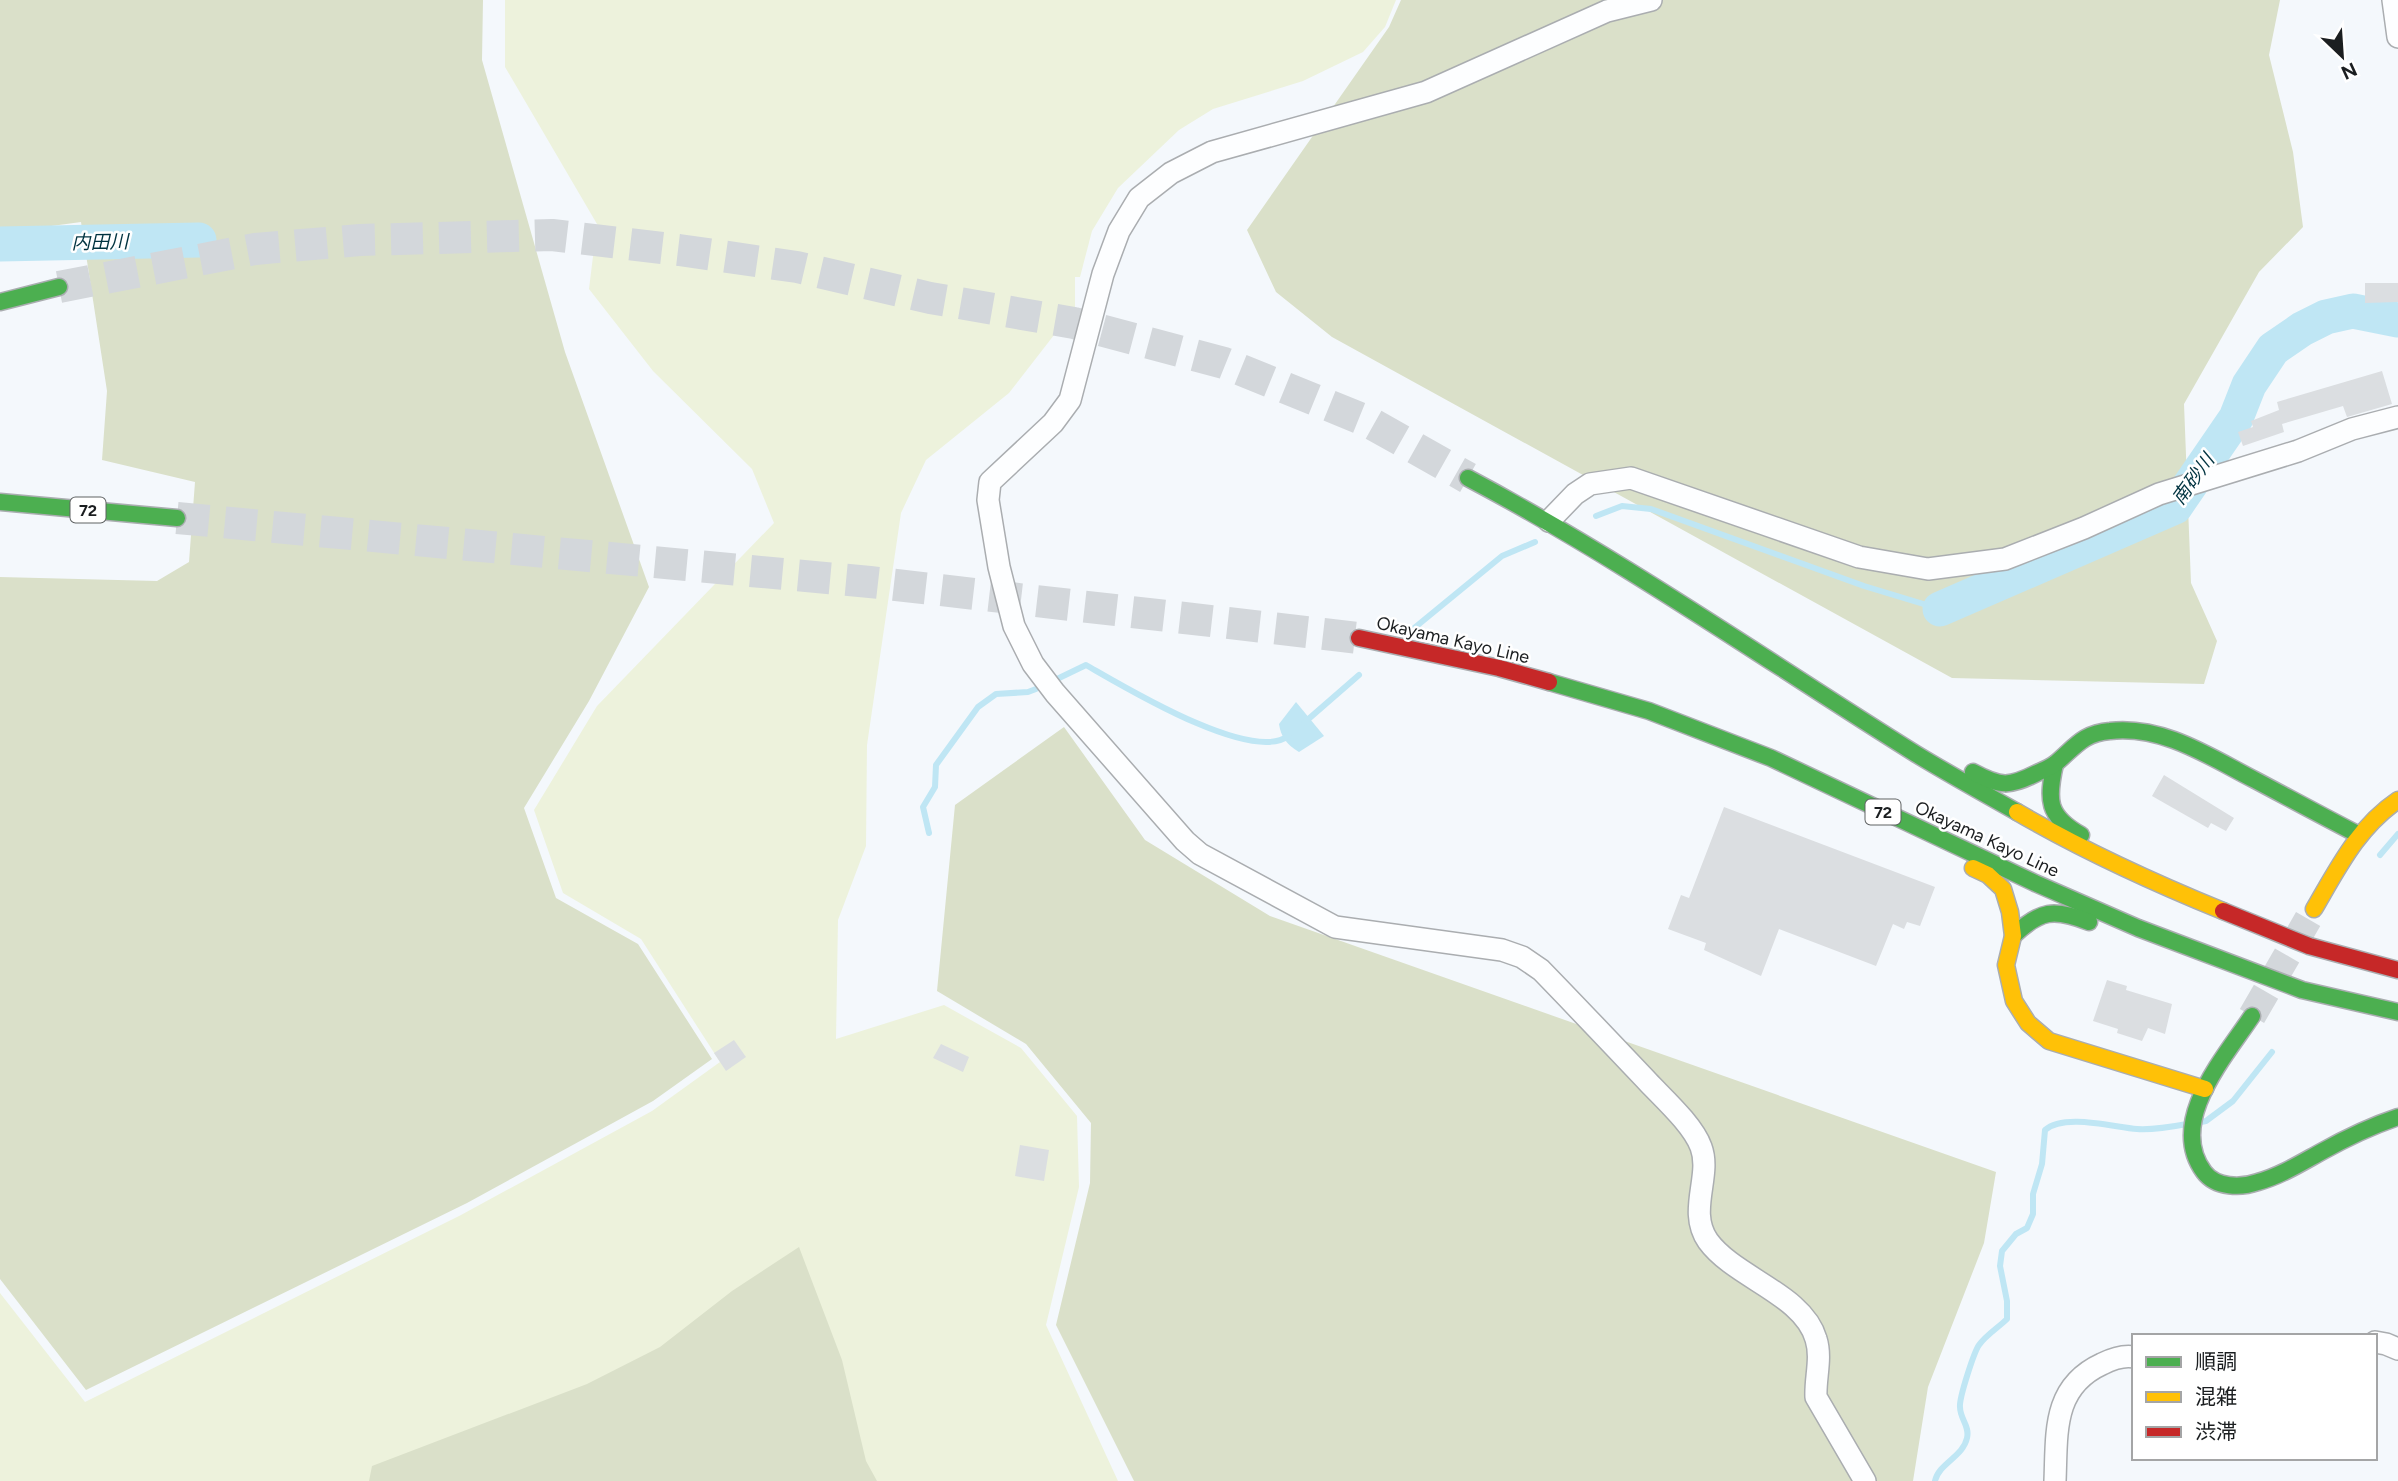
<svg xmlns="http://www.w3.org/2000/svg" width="2398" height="1481" viewBox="0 0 2398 1481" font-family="Figtree,'Noto Sans JP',sans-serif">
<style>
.green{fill:#edf2dc}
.forest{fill:#dae0c9}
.water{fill:#bfe6f4}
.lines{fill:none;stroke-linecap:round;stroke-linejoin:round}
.stream{stroke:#bfe6f4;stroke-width:6}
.river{stroke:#bfe6f4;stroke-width:35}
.building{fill:#dbdee1}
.secondary-tunnel{stroke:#d3d7db;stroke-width:28;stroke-dasharray:28 14;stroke-linecap:butt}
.primary-tunnel{stroke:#d3d7db;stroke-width:32;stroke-dasharray:32 16;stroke-linecap:butt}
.street-casing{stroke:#aaadb0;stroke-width:24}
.fast-casing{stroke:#aaadb0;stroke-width:19}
.slow-casing{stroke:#aaadb0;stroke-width:19}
.jam-casing{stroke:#aaadb0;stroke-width:19}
.street{stroke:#fdfeff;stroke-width:21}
.fast{stroke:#4caf50;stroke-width:16}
.slow{stroke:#ffc107;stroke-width:16}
.jam{stroke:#c62828;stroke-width:16}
.labels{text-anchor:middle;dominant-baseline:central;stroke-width:5;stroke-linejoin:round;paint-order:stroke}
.shield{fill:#fff;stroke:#5f6263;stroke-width:2}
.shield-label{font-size:16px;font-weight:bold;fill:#1b1e20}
.street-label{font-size:18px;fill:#1b1e20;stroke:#fff}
.water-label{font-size:19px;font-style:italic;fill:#003340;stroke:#fff}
</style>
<rect width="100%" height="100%" fill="#f4f8fc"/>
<polygon class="green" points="505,0 1396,0 1385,27 1363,52 1303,81 1213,109 1179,130 1118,188 1092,231 1080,277 1075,277 1075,308 1009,393 926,460 901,513 867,745 866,846 838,920 836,1039 944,1005 1021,1048 1077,1116 1079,1187 1046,1325 1118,1481 0,1481 0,1293 85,1402 461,1215 652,1111 720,1062 641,939 563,893 534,810 597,706 774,523 752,469 653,371 589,289 597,224 505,67"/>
<g class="forest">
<polygon points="0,0 483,0 482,60 565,352 649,587 589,701 524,808 556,898 638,944 712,1059 653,1101 467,1203 86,1390 0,1279 0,577 157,581 189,562 195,482 102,460 107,391 81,222 0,233"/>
<polygon points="1401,0 2280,0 2269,55 2293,152 2303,227 2259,272 2184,404 2191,583 2217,641 2204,684 1952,678 1332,337 1276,292 1247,230 1389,27"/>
<polygon points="1064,727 1145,840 1270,916 1996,1172 1984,1243 1928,1387 1913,1481 1134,1481 1056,1325 1090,1183 1091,1123 1026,1044 937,991 955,805"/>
<polygon points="799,1247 842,1360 866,1461 877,1481 369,1481 372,1466 587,1384 660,1347 732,1291"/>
</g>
<path class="water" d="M1296 702 1324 736 1299 752C1287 745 1281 737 1279 724Z"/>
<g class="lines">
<g class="stream">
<polyline points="1596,516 1622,506 1651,509 1864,586 1940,609"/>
<polyline points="1413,629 1502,556 1535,542"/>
<path d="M1057 679 1086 665C1123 686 1251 764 1288 736"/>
<polyline points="1305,722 1359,675"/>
<polyline points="929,833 923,807 935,787 936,765 978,707 996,694 1028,692 1036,689"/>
<polyline points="2380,855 2398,834"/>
<polyline points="2201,1122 2206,1121 2233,1101 2272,1052"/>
<path d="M1935 1481C1939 1463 1963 1457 1967 1438 1970 1426 1960 1419 1960 1407 1959 1398 1974 1352 1979 1345 1986 1335 1999 1327 2007 1319V1301L2000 1266 2002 1251 2016 1234 2027 1228 2033 1214V1194L2042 1164 2045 1130C2064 1113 2113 1127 2137 1129 2153 1130 2171 1127 2187 1124"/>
</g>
<g class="river">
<polyline points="0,244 199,240"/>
<polyline points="1940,609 2175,507 2236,418 2249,385 2273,349 2302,329 2326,317 2353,311 2398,320"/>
</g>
</g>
<g class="building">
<polygon points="2365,283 2398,283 2398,302 2365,303"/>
<polygon points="2382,371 2392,404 2347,417 2343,406 2282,424 2284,432 2243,446 2238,432 2253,427 2251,421 2279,410 2277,402"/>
<polygon points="2164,775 2234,818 2226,831 2211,823 2208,828 2152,796"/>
<polygon points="1724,807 1935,887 1920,926 1907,922 1904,929 1893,924 1876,966 1779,929 1761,976 1704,950 1706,943 1668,929 1681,895 1689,898"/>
<polygon points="2107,980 2127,986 2126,990 2172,1004 2165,1034 2148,1028 2142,1041 2117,1033 2118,1029 2093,1021"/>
<polygon points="734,1040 746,1057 726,1071 714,1053"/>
<polygon points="941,1044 969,1057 963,1072 933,1058"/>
<polygon points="1020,1145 1049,1150 1044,1181 1015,1176"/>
</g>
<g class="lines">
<polyline class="secondary-tunnel" points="2252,1016 2314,909"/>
<g class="primary-tunnel">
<polyline points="59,287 255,249 360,240 552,235 679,250 797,267 930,298 1074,323 1224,363 1367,421 1468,478"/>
<polyline points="177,518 870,582 1359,638"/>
</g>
<g class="street-casing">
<g id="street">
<path d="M1651 0 1607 11 1426 92 1212 152 1171 173 1139 198 1119 231 1103 274 1070 400 1053 423 990 482 988 500 999 567 1014 626 1033 664 1055 693 1185 841 1200 854 1335 927 1502 950 1522 957 1541 970C1577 1007 1612 1044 1648 1082 1664 1099 1693 1125 1701 1147 1712 1176 1687 1211 1708 1241 1735 1278 1803 1294 1816 1339 1822 1358 1815 1378 1816 1397L1865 1481"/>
<polyline points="2393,0 2398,37"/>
<polyline points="1549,521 1575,494 1590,484 1631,478 1859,557 1928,569 2005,559 2084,528 2159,494 2298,451 2352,429 2398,417"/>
<polyline points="2375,1342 2386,1344 2398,1349"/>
<path d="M2055 1481C2057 1433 2052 1387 2102 1364 2112 1359 2123 1355 2134 1357"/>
</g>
</g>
<g class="fast-casing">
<g id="fast">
<polyline points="0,302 59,287"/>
<path d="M1468 478C1623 560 1767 661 1916 754 1949 774 1983 793 2017 812"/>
<polyline points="0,502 177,518"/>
<polyline points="1549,682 1649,711 1771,758 2035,883 2138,928 2302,990 2398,1012"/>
<path d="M2055 764C2047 800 2047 816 2081 835"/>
<path d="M1973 772C2001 787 2009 787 2037 773 2044 770 2051 767 2056 763 2075 747 2083 733 2110 731 2163 725 2210 757 2255 780 2289 798 2324 817 2359 835"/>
<path d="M2013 936C2040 910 2054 908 2089 922"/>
<path d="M2252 1016C2224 1058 2167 1122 2204 1172 2216 1188 2241 1188 2258 1182 2280 1176 2301 1163 2321 1152 2346 1138 2371 1126 2398 1117"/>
</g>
</g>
<g class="slow-casing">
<g id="slow">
<path d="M2017 812C2084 851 2152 882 2223 911"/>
<polyline points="1973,868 1988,875 2003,889 2010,912 2013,936 2006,965 2014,1001 2028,1023 2049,1041 2205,1089"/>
<path d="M2314 909C2338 868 2358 827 2398 800"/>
</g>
</g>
<g class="jam-casing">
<g id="jam">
<polyline points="1359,638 1499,668 1549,682"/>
<polyline points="2223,911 2309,946 2398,970"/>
</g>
</g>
<use href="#street" class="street"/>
<use href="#fast" class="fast"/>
<use href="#slow" class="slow"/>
<use href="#jam" class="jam"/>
</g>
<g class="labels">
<g class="shield">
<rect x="70.5" y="497.5" width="35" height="25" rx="5"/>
<rect x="1865.5" y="799.5" width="35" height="25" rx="5"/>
</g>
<g class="shield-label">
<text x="88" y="510">72</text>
<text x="1883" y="812">72</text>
</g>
<g class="street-label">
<text transform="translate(1453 640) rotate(13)">Okayama Kayo Line</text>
<text transform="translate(1987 839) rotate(25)">Okayama Kayo Line</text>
</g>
<g class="water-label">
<text transform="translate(100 242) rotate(-1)">内田川</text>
<text transform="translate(2193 479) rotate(-54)">南砂川</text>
</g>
</g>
<rect x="2132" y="1334" width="245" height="126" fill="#ffffff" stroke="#a4a5a6" stroke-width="2"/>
<rect x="2146" y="1357" width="35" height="10" fill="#4caf50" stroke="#a4a5a6" stroke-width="2"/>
<text x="2195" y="1369" font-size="21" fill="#1b1e20">順調</text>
<rect x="2146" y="1392" width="35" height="10" fill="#ffc107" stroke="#a4a5a6" stroke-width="2"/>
<text x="2195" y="1404" font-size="21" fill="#1b1e20">混雑</text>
<rect x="2146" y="1427" width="35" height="10" fill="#c62828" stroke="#a4a5a6" stroke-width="2"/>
<text x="2195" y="1439" font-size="21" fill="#1b1e20">渋滞</text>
<g transform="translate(2342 56) rotate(155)" stroke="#ffffff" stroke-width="5" paint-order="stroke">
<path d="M0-5L12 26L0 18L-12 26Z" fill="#1b1e20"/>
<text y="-10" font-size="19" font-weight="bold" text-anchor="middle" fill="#1b1e20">N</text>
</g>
</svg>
